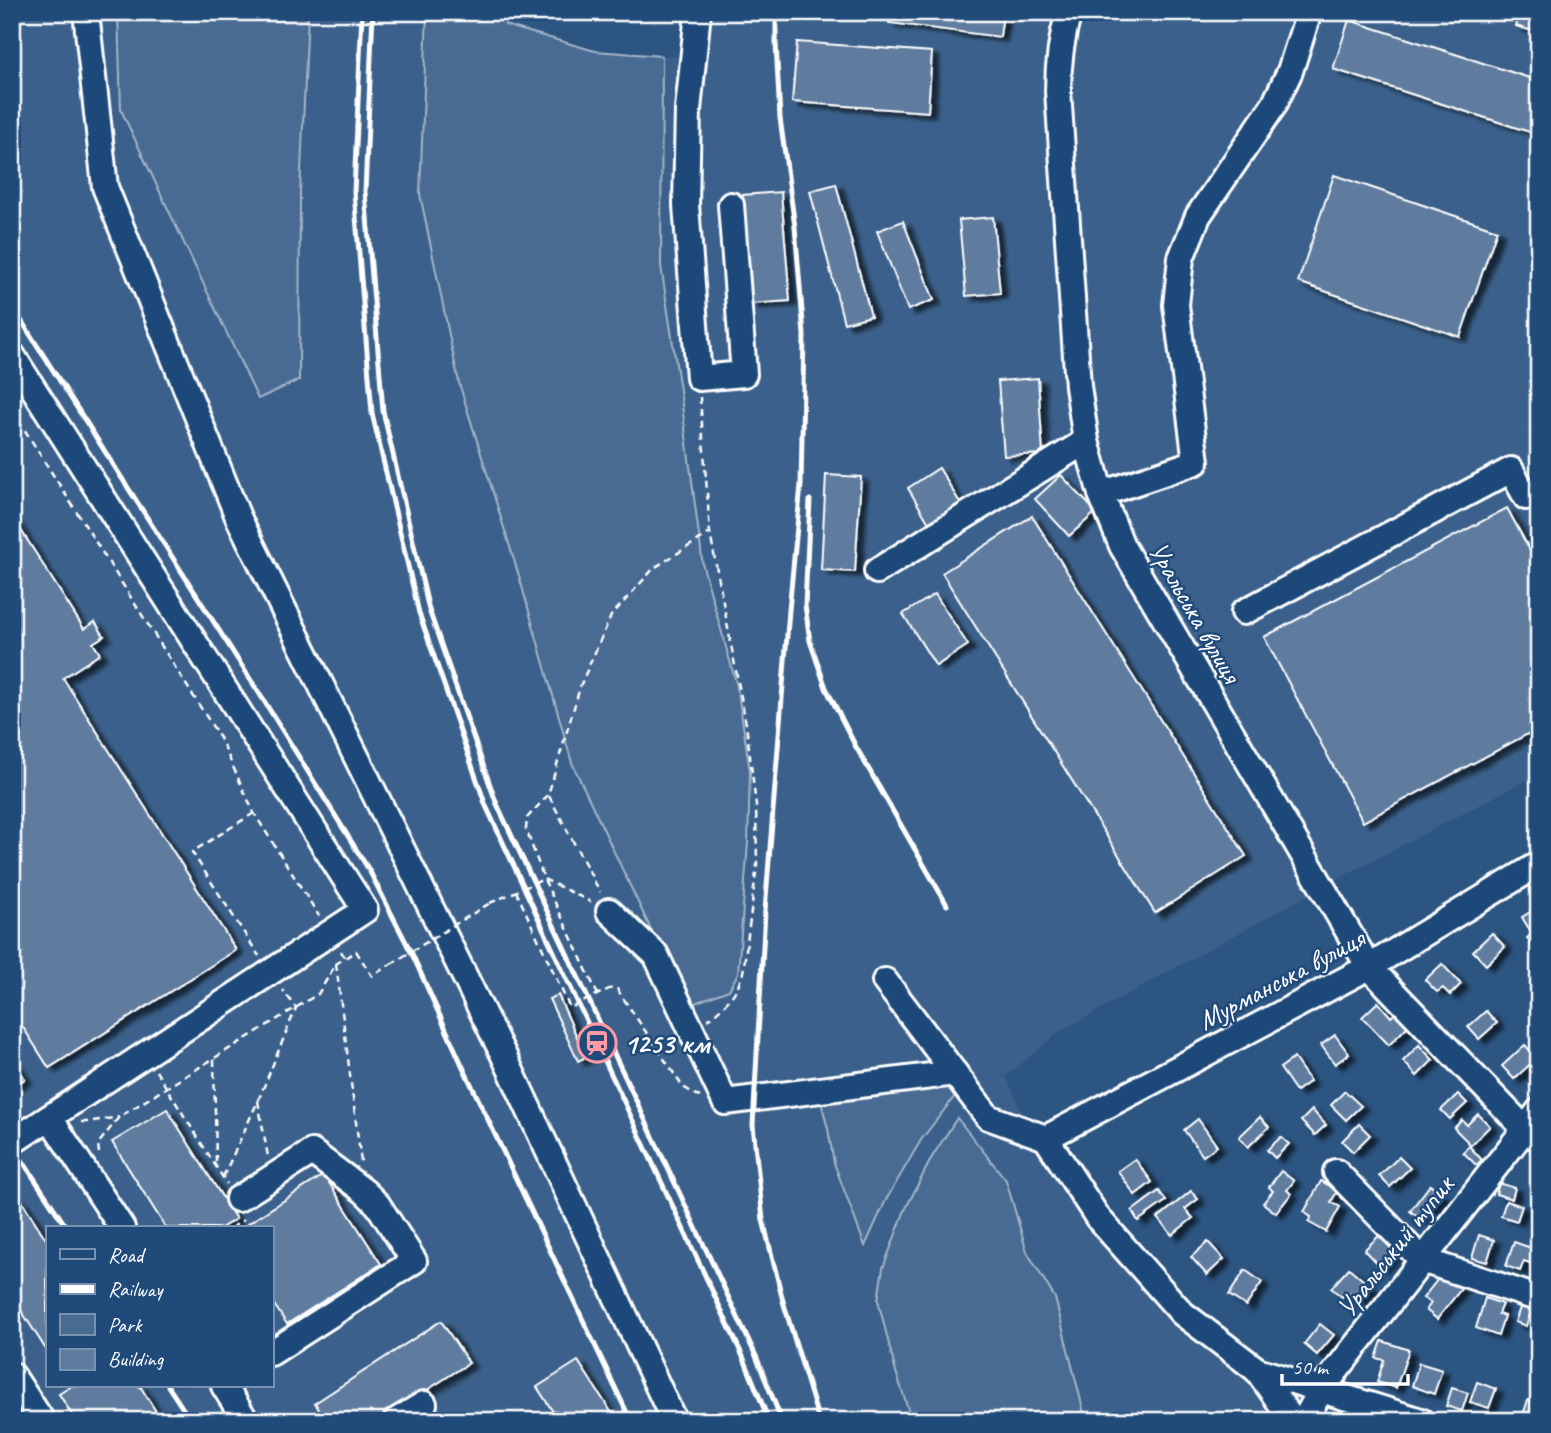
<svg xmlns="http://www.w3.org/2000/svg" width="1551" height="1433" viewBox="0 0 1551 1433" font-family="Caveat,sans-serif">
<style>
.built{fill:#3b618b;fill-rule:evenodd}
.green{fill:#486b92;stroke:#a4b5c8;stroke-width:2}
.building{fill:#5e7c9f;stroke:#fff;stroke-width:2;filter:url(#shadow)}
.lines{fill:none;stroke-linecap:round;stroke-linejoin:round}
.minor-casing{stroke:#fff;stroke-width:30}
.path{stroke:#fff;stroke-width:2.5;stroke-dasharray:7 5;stroke-linecap:butt}
.minor{stroke:#1f4a7a;stroke-width:24}
.rail{stroke:#fff;stroke-width:5}
.path-bridge{stroke:#fff;stroke-width:2.5;stroke-dasharray:7 5;stroke-linecap:butt}
.labels{text-anchor:middle;dominant-baseline:central;stroke-width:5;stroke-linejoin:round;paint-order:stroke}
.street-label{font-size:28px;fill:#fff;stroke:#1f4a7a}
.poi-label{font-size:28px;font-weight:bold;fill:#fff;stroke:#1f4a7a;text-anchor:start}
</style>
<defs>
<filter id="shadow"><feDropShadow dx="7" dy="4.5" stdDeviation="2" flood-color="#0009"/></filter>
</defs>
<rect width="100%" height="100%" fill="#2c5582"/>
<filter id="ink" filterUnits="userSpaceOnUse"><feTurbulence type="fractalNoise" baseFrequency=".0143" numOctaves="2"/><feDisplacementMap in="SourceGraphic" scale="14" xChannelSelector="R" yChannelSelector="G"/><feConvolveMatrix kernelMatrix="1 2 1 2 8 2 1 2 1" color-interpolation-filters="sRGB"/></filter>
<g filter="url(#ink)">
<path class="built" d="M12 12H508L505 25 595 51 701 58 706 12H1539V774L1333 881 1061 1031 1006 1076 1031 1133 1251 1379 1279 1421H12ZM47 1228H271V1386H47Z"/>
<g class="green">
<polygon points="118,12 308,12 300,193 299,380 258,399 121,110"/>
<polygon points="427,12 508,12 505,25 595,51 662,56 661,266 680,390 703,566 737,686 750,771 748,842 738,973 729,990 687,1006 572,763 519,576 459,383 420,194"/>
<polygon points="945,1084 958,1092 921,1140 886,1200 865,1246 834,1163 828,1129 820,1098"/>
<polygon points="957,1118 1006,1180 1027,1252 1055,1298 1086,1421 912,1421 895,1369 878,1300 883,1268 905,1210 932,1157"/>
</g>
<g class="building">
<polygon points="890,12 988,12 1003,14 1000,37 889,23"/>
<polygon points="1521,12 1539,12 1539,33 1516,26"/>
<polygon points="1349,20 1539,81 1539,135 1333,69"/>
<polygon points="797,42 932,52 928,112 792,102"/>
<polygon points="1334,175 1497,230 1460,337 1298,282"/>
<polygon points="836,184 871,316 844,323 810,191"/>
<polygon points="781,192 790,301 751,304 742,195"/>
<polygon points="993,217 1000,293 966,296 959,220"/>
<polygon points="903,221 934,300 908,310 877,231"/>
<polygon points="1038,378 1043,454 1004,456 998,381"/>
<polygon points="939,468 962,506 930,525 908,488"/>
<polygon points="826,475 861,477 855,572 821,570"/>
<polygon points="1061,475 1096,512 1069,536 1035,499"/>
<polygon points="1507,508 1539,567 1539,728 1363,822 1264,637"/>
<polygon points="12,516 84,629 95,622 104,636 93,643 100,654 63,678 236,950 49,1068 12,1010"/>
<polygon points="1032,516 1246,856 1155,913 942,573"/>
<polygon points="935,594 968,645 936,666 903,614"/>
<polygon points="1535,909 1539,915 1539,942 1532,946 1527,938 1532,934 1522,917"/>
<polygon points="1492,933 1505,947 1486,965 1473,951"/>
<polygon points="1442,964 1461,984 1450,995 1443,988 1437,992 1425,980"/>
<polygon points="558,995 586,1057 578,1061 549,999"/>
<polygon points="1378,1002 1391,1017 1400,1009 1412,1022 1389,1045 1362,1017"/>
<polygon points="1486,1011 1497,1023 1479,1039 1468,1027"/>
<polygon points="1335,1035 1349,1054 1335,1064 1321,1045"/>
<polygon points="1419,1045 1433,1060 1417,1076 1403,1061"/>
<polygon points="1525,1045 1537,1058 1514,1079 1502,1066"/>
<polygon points="1294,1058 1310,1081 1296,1091 1280,1068"/>
<polygon points="12,1059 25,1079 12,1087"/>
<polygon points="1345,1091 1361,1106 1346,1120 1331,1105"/>
<polygon points="1458,1094 1467,1103 1450,1119 1441,1110"/>
<polygon points="167,1109 236,1219 221,1228 166,1228 112,1142"/>
<polygon points="1312,1110 1326,1125 1315,1135 1301,1121"/>
<polygon points="1478,1114 1490,1126 1471,1145 1454,1128 1462,1120 1467,1125"/>
<polygon points="1260,1117 1269,1127 1248,1147 1239,1137"/>
<polygon points="1198,1119 1217,1146 1203,1156 1184,1130"/>
<polygon points="1359,1124 1370,1135 1353,1152 1342,1141"/>
<polygon points="1281,1137 1289,1144 1275,1158 1267,1150"/>
<polygon points="1469,1146 1482,1160 1476,1165 1463,1152"/>
<polygon points="1399,1157 1410,1168 1390,1187 1379,1176"/>
<polygon points="1135,1159 1152,1182 1135,1195 1118,1171"/>
<polygon points="1539,1167 1539,1186 1533,1184"/>
<polygon points="1281,1171 1294,1181 1287,1190 1291,1194 1276,1213 1263,1203 1273,1191 1269,1187"/>
<polygon points="324,1175 381,1264 287,1324 271,1300 271,1228 241,1228"/>
<polygon points="1321,1181 1338,1190 1331,1202 1340,1207 1326,1232 1308,1222 1311,1217 1304,1212"/>
<polygon points="1499,1183 1515,1188 1512,1199 1496,1194"/>
<polygon points="1430,1185 1442,1195 1422,1220 1410,1211"/>
<polygon points="1159,1191 1166,1201 1138,1221 1132,1211"/>
<polygon points="1191,1191 1198,1199 1185,1209 1193,1218 1172,1235 1158,1218"/>
<polygon points="20,1198 47,1241 47,1351 12,1296 12,1203"/>
<polygon points="1506,1201 1522,1206 1517,1221 1501,1216"/>
<polygon points="1381,1234 1397,1251 1380,1267 1364,1250"/>
<polygon points="1479,1235 1494,1240 1487,1262 1472,1258"/>
<polygon points="1208,1242 1224,1259 1207,1275 1191,1257"/>
<polygon points="1514,1242 1537,1250 1533,1264 1524,1261 1520,1271 1506,1266"/>
<polygon points="1349,1268 1371,1287 1358,1301 1347,1292 1342,1297 1331,1288"/>
<polygon points="1245,1270 1262,1282 1246,1306 1229,1295"/>
<polygon points="1442,1274 1461,1289 1437,1319 1426,1310 1431,1303 1423,1298"/>
<polygon points="1485,1298 1502,1304 1498,1314 1504,1316 1498,1336 1476,1328"/>
<polygon points="1522,1302 1533,1306 1526,1326 1515,1322"/>
<polygon points="441,1321 469,1363 379,1421 326,1421 315,1403"/>
<polygon points="1320,1324 1334,1335 1317,1355 1304,1344"/>
<polygon points="1382,1341 1409,1350 1396,1388 1377,1382 1384,1360 1376,1358"/>
<polygon points="578,1361 617,1421 559,1421 537,1387"/>
<polygon points="1419,1363 1442,1370 1434,1394 1412,1386"/>
<polygon points="1477,1382 1496,1389 1489,1408 1470,1402"/>
<polygon points="70,1386 140,1386 162,1421 76,1421 59,1394 70,1387"/>
<polygon points="1452,1388 1468,1393 1462,1411 1446,1406"/>
<polygon points="1528,1400 1539,1403 1539,1421 1521,1421"/>
</g>
<g class="lines">
<g class="minor-casing">
<g id="minor">
<polyline points="86,12 105,187 238,517 505,1058 674,1421"/>
<polyline points="698,12 688,110 686,205 699,378 744,374 731,205"/>
<path d="M1069 12C1061 39 1058 64 1058 91L1078 386 1086 441 1101 494 1122 546 1369 967 1524 1128 1539 1139"/>
<polyline points="12,355 365,910 12,1142"/>
<polyline points="1101,494 1196,462 1176,305 1181,258 1198,216 1274,105 1290,71 1309,12"/>
<polyline points="877,571 1086,441"/>
<polyline points="1244,612 1511,470 1526,497 1539,489"/>
<polyline points="609,911 656,955 725,1102 955,1073"/>
<polyline points="885,981 988,1117 1046,1138"/>
<polyline points="50,1118 122,1228"/>
<polyline points="1046,1138 1369,967 1539,864"/>
<polyline points="1046,1138 1098,1218 1182,1313 1257,1370 1421,1421"/>
<polyline points="1336,1172 1422,1260 1531,1296"/>
<polyline points="238,1199 312,1152 365,1192 378,1205 414,1261 271,1353"/>
<polyline points="1257,1370 1293,1421"/>
<polyline points="12,1375 42,1421"/>
<polyline points="224,1386 246,1421"/>
<polyline points="396,1421 424,1404"/>
<polyline points="1304,1421 1321,1390 1539,1111"/>
</g>
</g>
<g class="path">
<path d="M700 397 710 533 746 724 756 805 757 865 743 973C735 997 726 1004 708 1020"/>
<polyline points="12,410 220,738 254,813 319,916"/>
<polyline points="549,796 600,892"/>
<polyline points="254,813 192,852 259,956"/>
<polyline points="544,879 591,902"/>
<polyline points="516,891 570,1008 609,989 614,988 617,989 683,1087 700,1097"/>
<polyline points="490,903 544,879"/>
<polyline points="341,951 345,958"/>
<polyline points="336,964 361,1162"/>
<polyline points="598,995 544,879 526,829 527,818 548,795 581,684 611,616 654,568 710,533"/>
<polyline points="214,1059 216,1163"/>
<polyline points="156,1071 227,1184"/>
<polyline points="258,1101 268,1157"/>
<polyline points="81,1122 87,1122 119,1117"/>
<polyline points="99,1153 98,1144 119,1117 318,994 336,964 356,951 372,976 391,964"/>
<polyline points="223,1177 258,1101 296,1008 283,990"/>
<polyline points="231,1228 244,1220"/>
</g>
<use href="#minor" class="minor"/>
<g class="rail">
<polyline points="362,12 354,192 372,413 419,613 486,806 745,1361 769,1421"/>
<polyline points="373,12 365,192 383,411 429,610 496,802 756,1356 782,1421"/>
<polyline points="776,12 776,43 780,118 795,227 804,335 801,485 789,610 765,911 753,1125 763,1220 783,1301 819,1421"/>
<polyline points="12,306 261,696 369,870 413,956 463,1067 631,1421"/>
<polyline points="810,500 805,605 810,641 826,688 856,747 947,905"/>
<polyline points="12,1145 67,1228"/>
<polyline points="168,1386 191,1421"/>
</g>
<polyline class="path-bridge" points="391,964 490,903"/>
</g>
</g>
<defs>
<g id="station-ring" transform="scale(2.0125)"><circle r="9.5" fill="#1f4a7a" stroke="#ff9aa2" stroke-width="1.5"/><path d="M-3-6H3Q5-6 5-4V2Q5 4 3 4L4.5 6H3L1.5 4h-3L-3 6H-4.5L-3 4Q-5 4-5 2V-4Q-5-6-3-6ZM-3.5-4v3h7v-3ZM-3.5 1v1.5H-2V1ZM2 1v1.5H3.5V1Z" fill="#ff9aa2"/></g>
</defs>
<g fill-rule="evenodd">
<use href="#station-ring" x="597" y="1043"/>
</g>
<g class="labels">
<g class="street-label">
<text transform="translate(1195 612) rotate(60)">Уральська вулиця</text>
<text transform="translate(1281 979) rotate(-28)">Мурманська вулиця</text>
<text transform="translate(1395 1246) rotate(-52)">Уральський тупик</text>
</g>
<g class="poi-label">
<text x="624" y="1043">1253 км</text>
</g>
</g>
<rect width="1551" height="1433" fill="none" stroke="#1f4a7a" stroke-width="42"/>
<rect x="21" y="21" width="1509" height="1391" fill="none" stroke="#fff" stroke-width="2.5" filter="url(#ink)"/>
<rect x="46" y="1226" width="228" height="161" fill="#1f4a7a" stroke="#7992af" stroke-width="2"/>
<rect x="60" y="1249" width="35" height="10" fill="#1f4a7a" stroke="#7992af" stroke-width="2"/>
<text x="108" y="1262" font-size="21" fill="#ffffff">Road</text>
<rect x="60" y="1284" width="35" height="10" fill="#ffffff" stroke="#7992af" stroke-width="2"/>
<text x="108" y="1296" font-size="21" fill="#ffffff">Railway</text>
<rect x="60" y="1314" width="35" height="21" fill="#486b92" stroke="#7992af" stroke-width="2"/>
<text x="108" y="1332" font-size="21" fill="#ffffff">Park</text>
<rect x="60" y="1349" width="35" height="21" fill="#5e7c9f" stroke="#7992af" stroke-width="2"/>
<text x="108" y="1366" font-size="21" fill="#ffffff">Building</text>
<path d="M1282 1374v10h126v-10" fill="none" stroke="#ffffff" stroke-width="3.5"/>
<text x="1292" y="1374" font-size="21" fill="#ffffff" stroke="#1f4a7a" stroke-width="5" paint-order="stroke">50 m</text>
</svg>
